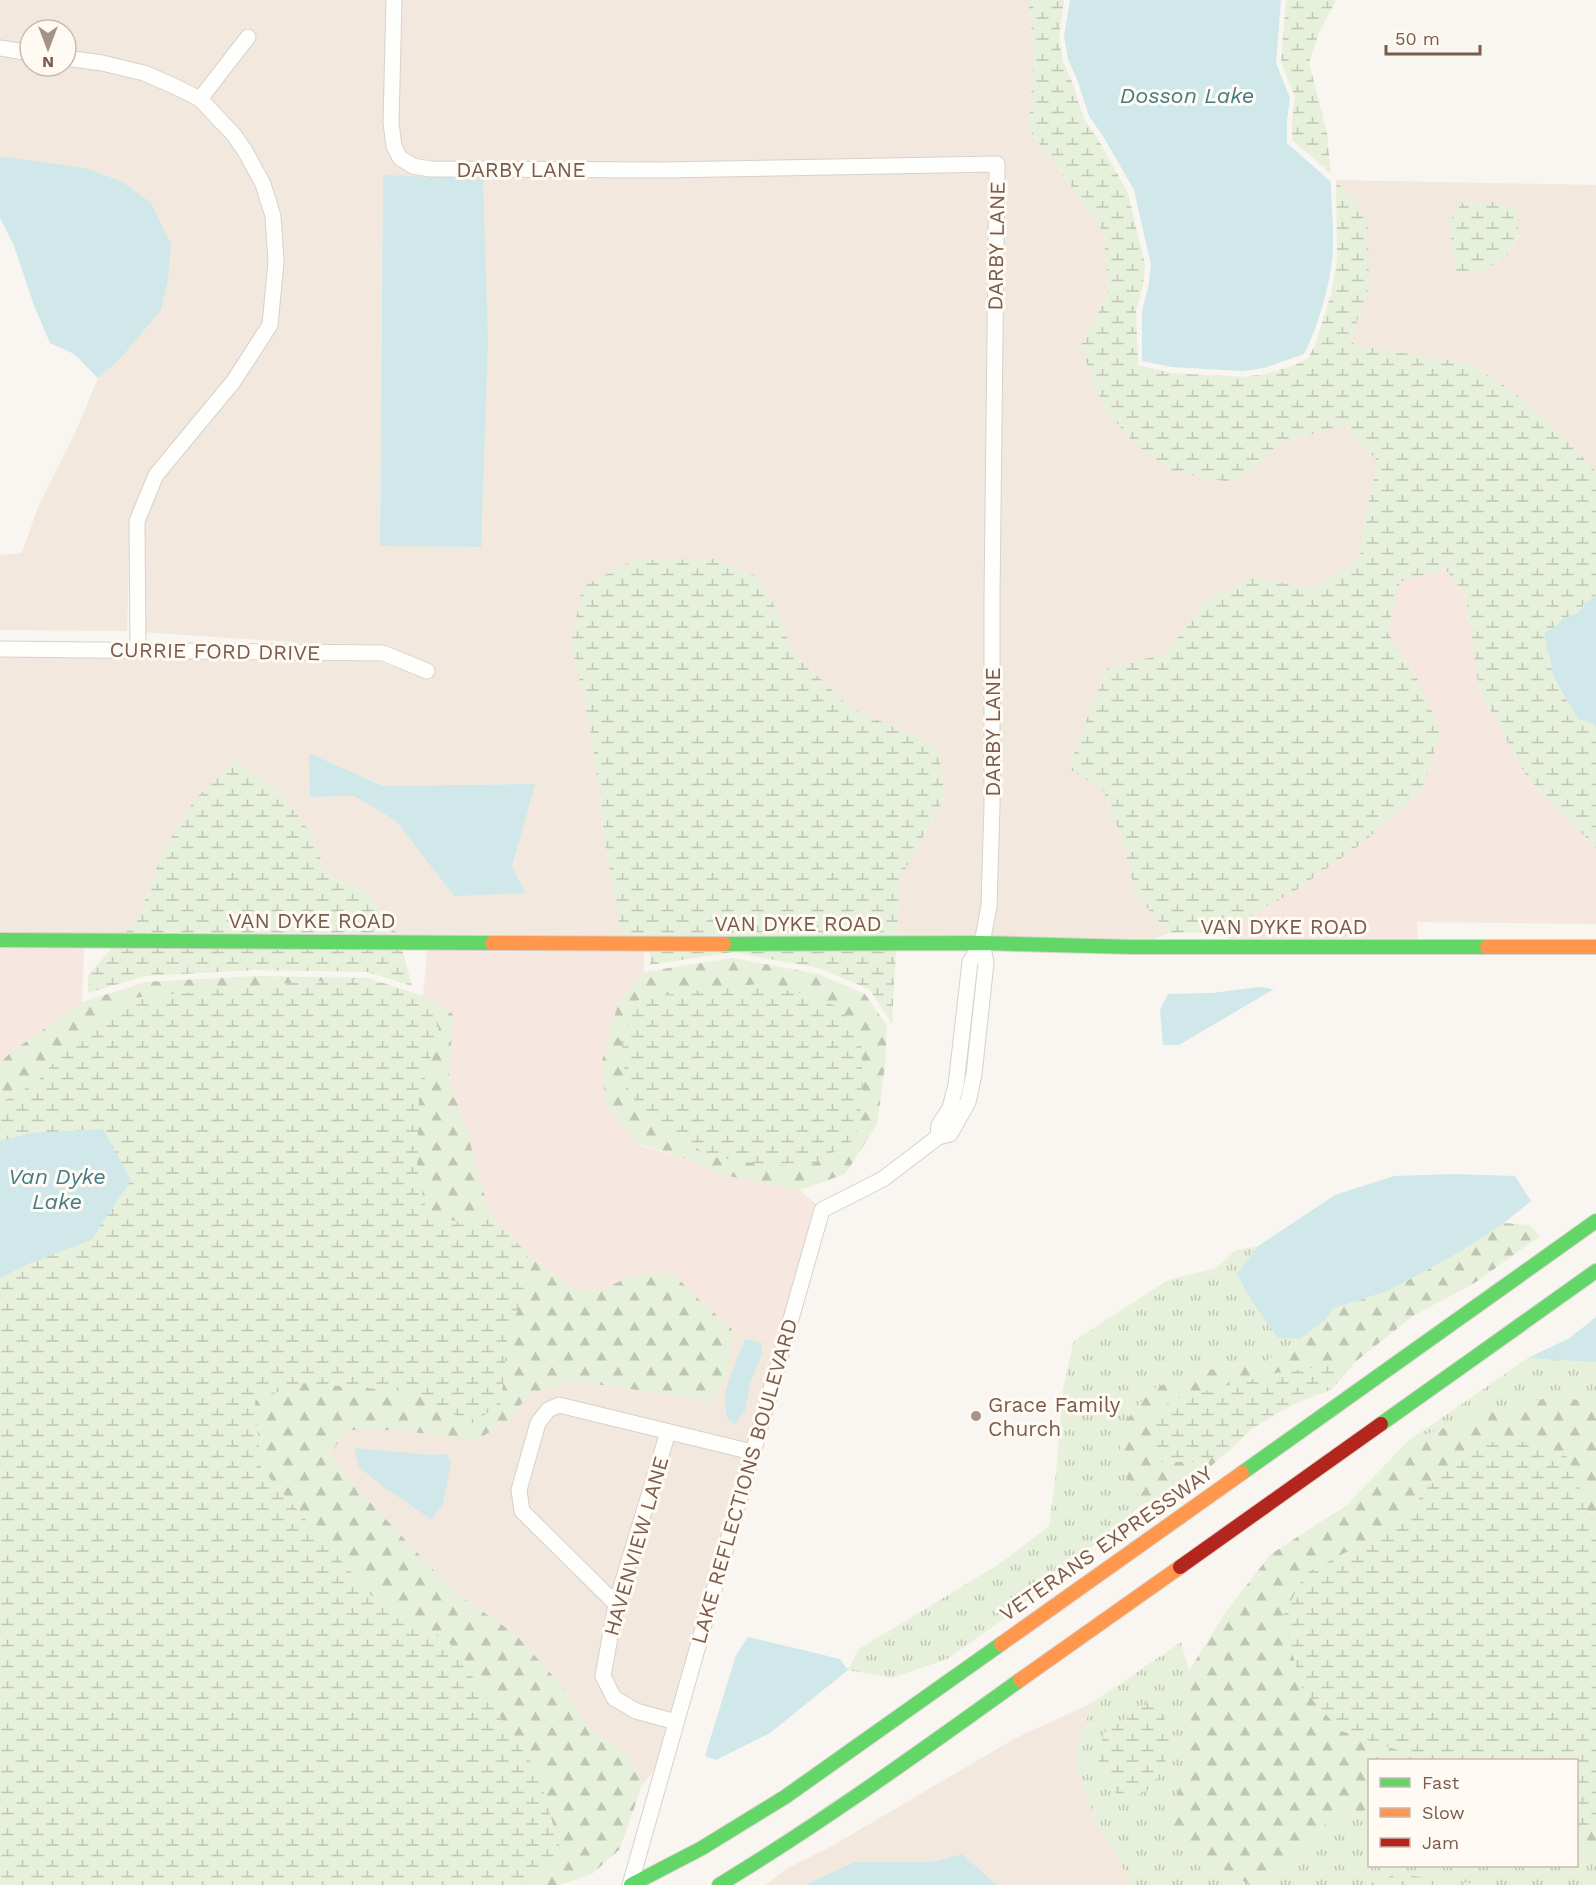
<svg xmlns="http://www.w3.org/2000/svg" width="1596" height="1885" viewBox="0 0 1596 1885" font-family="'Work Sans',sans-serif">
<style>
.residential{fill:#f2e8de;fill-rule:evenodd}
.commercial{fill:#f6e8e1}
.grass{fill:url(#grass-tufts)}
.forest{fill:url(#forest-firs)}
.wetland{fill:url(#wetland-marsh)}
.water{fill:#d0e8ea}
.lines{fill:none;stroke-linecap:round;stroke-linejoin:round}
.street-casing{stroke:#d7d1cb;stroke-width:17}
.fast-casing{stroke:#d9d2cb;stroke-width:16}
.slow-casing{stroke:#d9d2cb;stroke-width:16}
.jam-casing{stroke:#d9d2cb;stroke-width:16}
.street{stroke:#fefefd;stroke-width:15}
.fast{stroke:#63d668;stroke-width:14}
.slow{stroke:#ff974d;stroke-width:14}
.jam{stroke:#b3261e;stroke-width:14}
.poi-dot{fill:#a69286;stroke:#fffaf3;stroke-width:2}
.labels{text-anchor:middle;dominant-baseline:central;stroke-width:6;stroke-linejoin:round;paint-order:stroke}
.street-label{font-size:21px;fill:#7a5c4d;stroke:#fffaf3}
.poi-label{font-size:21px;fill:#7a5c4d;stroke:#fffaf3;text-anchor:start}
.water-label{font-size:22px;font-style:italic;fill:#437c86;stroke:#fffaf3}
</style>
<defs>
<pattern id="grass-tufts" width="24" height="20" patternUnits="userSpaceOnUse" patternTransform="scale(1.5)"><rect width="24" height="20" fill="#e7f0db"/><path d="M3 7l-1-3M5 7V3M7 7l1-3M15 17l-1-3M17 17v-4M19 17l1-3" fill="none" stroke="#c0c6b4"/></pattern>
<pattern id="forest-firs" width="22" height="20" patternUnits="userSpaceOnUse" patternTransform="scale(1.5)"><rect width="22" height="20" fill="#e7f0db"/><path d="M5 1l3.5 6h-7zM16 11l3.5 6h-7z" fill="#c0c6b4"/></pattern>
<pattern id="wetland-marsh" width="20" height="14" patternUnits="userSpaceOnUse" patternTransform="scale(1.5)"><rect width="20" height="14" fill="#e7f0db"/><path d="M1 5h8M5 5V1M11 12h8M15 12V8" fill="none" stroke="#c0c6b4"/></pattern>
</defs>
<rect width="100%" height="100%" fill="#f9f5f0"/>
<g class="residential">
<path d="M0 0H388L385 123 410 172 431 177 990 171 986 806 982 905 977 936H897L900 879 945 796 938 746 852 709 793 653 779 615 759 577 592 738 606 851 622 936 397 934 366 892 326 874 313 836 163 851 138 920 125 933H0V645L133 646 380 662 431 680 435 666 381 648 140 632 143 523 161 479 275 329 279 214 209 98 257 36 247 27 198 90 104 56 66 51V30H30V45L0 41ZM383 175 488 344 480 547 380 545ZM309 753 383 786 534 784 512 868 454 896 396 821 354 796Z"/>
<polygon points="401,0 1028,0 1034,50 1029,130 1080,198 1104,233 1108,295 1105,298 1083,343 1079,343 1235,483 1280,444 1345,424 1378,462 1366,513 1360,557 1315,589 1249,578 1204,603 1166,654 1107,668 1082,731 1122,838 1136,895 1169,933 1154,939 990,936 998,597 1003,164 997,156 662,162 431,162 415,159 405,152 400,144 398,123"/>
<polygon points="0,56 30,60 30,66 66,65 101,70 142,80 196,106 229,140 239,155 257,187 267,218 270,262 263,322 228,378 130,521 127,631 0,630 0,555 22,553 38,507 76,431 98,378 119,360 131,343 33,161 0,156"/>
<path d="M1336 180 1596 185V472L1574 447 1528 403 1482 371 1465 363 1353 345 1356 324 1369 288 1355 201ZM1515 209 1519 235 1506 257 1483 271H1456Z"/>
<polygon points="732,1329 782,1344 681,1687 652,1774 642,1785 626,1752 588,1728 562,1686 515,1634 453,1591 353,1484 329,1454 349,1430 397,1430 509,1420 528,1395 572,1381 682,1396 708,1404 728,1373"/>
<polygon points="1092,1703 1074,1759 1096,1822 1133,1885 997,1885 962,1854 932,1862 854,1862 805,1885 765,1885 788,1868 832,1846 1014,1739"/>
</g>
<g class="commercial">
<polygon points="1445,569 1465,594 1479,689 1526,776 1596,848 1596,924 1417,922 1418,939 1229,939 1221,932 1228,932 1267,906 1292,893 1364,842 1420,683 1387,633 1399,582"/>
<polygon points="0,948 84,948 82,1002 10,1053 0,1063"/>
<polygon points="644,949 644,972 618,1004 638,1145 690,1160 718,1174 800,1190 822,1210 782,1344 732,1329 694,1295 672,1272 630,1276 600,1291 572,1289 528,1254 491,1216 477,1172 469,1137 449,1079 453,1014 423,996 427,950"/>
</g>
<g class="grass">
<polygon points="1258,1246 1237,1275 1278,1338 1300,1339 1268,1360 1237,1364 1190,1374 1150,1390 1120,1468 1144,1503 1119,1525 1012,1613 947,1659 892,1678 848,1670 859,1649 1001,1563 1049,1526 1056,1473 1063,1389 1074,1341 1168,1280 1216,1268 1236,1250"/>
<polygon points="1596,1317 1596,1403 1554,1396 1478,1416 1408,1441 1528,1358 1570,1338"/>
<polygon points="1181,1642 1189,1671 1191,1731 1169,1838 1250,1885 1133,1885 1096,1822 1074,1759 1092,1703"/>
<polygon points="1369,1809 1370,1866 1576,1866 1577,1839 1596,1843 1596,1885 1267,1885 1325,1824"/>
</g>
<g class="forest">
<polygon points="732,958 818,974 865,994 887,1026 885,1065 877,1125 845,1174 800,1190 718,1174 690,1160 638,1144 606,1105 602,1061 618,1004 644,972"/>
<polygon points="255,976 367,978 423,996 453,1014 449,1079 469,1137 477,1172 491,1216 528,1254 572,1289 600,1291 630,1276 672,1272 694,1295 732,1329 728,1373 708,1404 682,1396 572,1381 528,1395 509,1420 477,1440 397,1430 349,1430 329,1454 353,1484 453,1591 515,1634 562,1686 588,1728 626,1752 642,1785 620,1849 592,1874 559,1885 0,1885 0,1063 10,1053 82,1002 146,982"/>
<polygon points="1504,1223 1529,1225 1540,1236 1476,1282 1413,1316 1355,1362 1332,1389 1293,1404 1253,1428 1176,1498 1144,1503 1120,1468 1120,1429 1150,1390 1190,1374 1237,1364 1268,1360 1325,1320 1334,1308 1388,1291 1458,1253"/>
<polygon points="1554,1396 1596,1403 1596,1843 1577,1839 1576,1760 1370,1760 1369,1809 1325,1824 1267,1885 1250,1885 1169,1838 1191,1731 1189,1671 1227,1610 1271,1554 1347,1505 1408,1441 1478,1416"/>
</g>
<g class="wetland">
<path d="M1028 0H1064L1059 38 1063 62 1073 84 1084 119 1098 139 1128 193 1145 265 1143 286 1136 311 1138 365 1170 373 1242 377 1266 374 1295 365 1308 358 1315 345 1331 294 1337 261 1336 181 1355 201 1368 227 1369 288 1356 324 1353 345 1465 363C1517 387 1559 430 1596 472V595L1584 604 1578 613 1562 619 1556 626 1544 633 1554 679 1578 719 1594 724 1596 728V848L1526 776 1479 689 1465 594 1445 569 1400 582 1387 632 1420 683 1441 733 1422 790 1364 842 1292 893 1267 906 1228 932 1169 933 1136 895 1122 838 1102 788 1069 769 1082 731 1107 668 1165 654 1204 603 1249 577 1315 589 1360 557 1366 513 1378 462 1345 424 1280 444 1235 483 1170 471 1137 446 1104 408 1079 343H1083L1105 298 1108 295 1104 233 1080 198 1029 130 1034 50Z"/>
<polygon points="1286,0 1336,0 1319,33 1309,63 1327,133 1331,173 1292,140 1292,121 1295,97 1281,62"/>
<polygon points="1492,202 1515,208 1519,234 1506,257 1483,271 1456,271 1449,222 1462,203"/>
<polygon points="713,559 759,577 779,615 793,653 852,709 938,746 945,796 900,879 897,936 622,936 606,851 592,738 571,643 583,586 635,560"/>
<polygon points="234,761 280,792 313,836 326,874 366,892 397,934 125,933 138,920 163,851 195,799"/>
<polygon points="112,948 402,949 412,986 368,972 255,970 145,976 88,993 88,975"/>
<polygon points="650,951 896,951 892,1023 869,989 819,968 733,952 650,965"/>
<polygon points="367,978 423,996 439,1028 419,1099 417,1168 427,1214 459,1222 491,1216 528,1254 524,1291 507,1341 501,1404 471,1424 415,1392 301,1383 255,1401 261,1468 371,1595 449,1642 538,1773 562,1855 523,1885 0,1885 0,1103 36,1083 76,1037 132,998 275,984"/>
<polygon points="758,984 804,994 841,1008 861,1041 863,1091 856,1139 808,1167 758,1164 710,1156 662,1129 626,1091 622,1041 638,1000 684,992"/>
<polygon points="1355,1362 1332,1389 1293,1404 1253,1428 1228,1452 1200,1462 1161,1462 1150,1423 1171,1400 1276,1373"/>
<polygon points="1508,1437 1568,1457 1586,1505 1596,1527 1596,1832 1577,1824 1576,1760 1417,1760 1406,1753 1341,1731 1301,1687 1283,1616 1305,1574 1404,1521 1424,1491 1468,1451"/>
<polygon points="1155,1698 1173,1737 1163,1769 1147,1791 1120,1801 1098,1759 1104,1733"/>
<polygon points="1397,1874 1485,1885 1365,1885"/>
</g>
<g class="water">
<path d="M1070 0H1281L1276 63 1290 98 1287 120V143L1331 182C1331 207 1335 235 1332 261 1328 292 1318 326 1304 354L1264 368 1242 371 1171 367 1142 361V311L1148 288 1151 265 1134 190 1103 136 1089 116 1078 82 1068 59 1064 36Z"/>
<polygon points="0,156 84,168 121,181 151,203 171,244 168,279 161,310 119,360 98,378 74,354 50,343 35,308 14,246 0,218"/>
<polygon points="383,175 483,179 488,344 481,547 380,546"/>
<polygon points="1596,595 1596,728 1594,724 1578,719 1554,678 1544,633 1556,626 1562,619 1578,613 1584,604"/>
<polygon points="309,753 383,786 535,784 512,867 526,893 454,896 396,821 354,796 310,797"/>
<polygon points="1259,987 1274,989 1179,1045 1163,1045 1160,1010 1168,994 1212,993"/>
<polygon points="103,1129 131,1180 91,1240 28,1264 0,1278 0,1141 31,1133"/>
<polygon points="1455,1174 1515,1176 1531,1201 1504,1223 1458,1253 1388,1291 1334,1308 1325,1320 1300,1339 1278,1338 1253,1303 1237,1274 1258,1246 1335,1195 1394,1176"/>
<polygon points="1596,1317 1596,1362 1528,1358 1570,1338"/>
<path d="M745 1339 761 1343 762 1353 750 1384 745 1410 735 1425 727 1418C726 1412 725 1405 725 1399 726 1381 739 1357 745 1339Z"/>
<polygon points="354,1448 431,1455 446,1454 451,1463 443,1503 432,1520 384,1487 359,1467"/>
<polygon points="748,1637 840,1659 848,1670 770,1733 716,1760 705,1756 736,1655"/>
<polygon points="962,1854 997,1885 805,1885 854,1862 932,1862"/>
</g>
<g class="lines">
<g class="street-casing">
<g id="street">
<polyline points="394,0 391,123 394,146 400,158 413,166 430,169 662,170 997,164 992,597 992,806 989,906 982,943 970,962 956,1085 950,1108 939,1125 938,1137"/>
<polyline points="0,48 30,53"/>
<polyline points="66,58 102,63 144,73 174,86 200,99 234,135 245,151 263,184 273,216 276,262 270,325 233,382 156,475 137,521 138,650"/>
<polyline points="200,99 248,37"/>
<polyline points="0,649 383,653 427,671"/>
<polyline points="668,1432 616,1604 603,1676 614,1698 636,1711 676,1722"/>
<polyline points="616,1604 522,1511 519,1490 538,1423 548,1410 559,1405 752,1452"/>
<polyline points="630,1885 822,1210 883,1179 938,1137 950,1134 968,1102 974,1074 986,963 982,943"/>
</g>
</g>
<g class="fast-casing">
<g id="fast">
<polyline points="0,940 492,943"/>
<polyline points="724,944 982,943 1133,947 1487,947"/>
<polyline points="1381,1424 1596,1271"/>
<polyline points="1242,1473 1596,1221"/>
<polyline points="631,1885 702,1848 785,1797 1001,1644"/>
<path d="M719 1885C823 1822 921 1751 1020 1680"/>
</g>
</g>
<g class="slow-casing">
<g id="slow">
<polyline points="492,943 724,944"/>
<polyline points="1487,947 1596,947"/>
<polyline points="1001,1644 1242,1473"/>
<polyline points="1020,1680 1180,1567"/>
</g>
</g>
<g class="jam-casing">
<polyline id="jam" points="1180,1567 1381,1424"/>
</g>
<use href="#street" class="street"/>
<use href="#fast" class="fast"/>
<use href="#slow" class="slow"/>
<use href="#jam" class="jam"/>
</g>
<circle class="poi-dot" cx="976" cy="1416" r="6"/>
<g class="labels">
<g class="street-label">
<text x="521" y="169">DARBY LANE</text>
<text transform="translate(996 246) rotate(-89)">DARBY LANE</text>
<text transform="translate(215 651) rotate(1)">CURRIE FORD DRIVE</text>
<text transform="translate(992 732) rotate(-90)">DARBY LANE</text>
<text x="312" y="920">VAN DYKE ROAD</text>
<text x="798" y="923">VAN DYKE ROAD</text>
<text x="1284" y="926">VAN DYKE ROAD</text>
<text transform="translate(744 1481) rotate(-74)">LAKE REFLECTIONS BOULEVARD</text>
<text transform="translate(1106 1543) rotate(-35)">VETERANS EXPRESSWAY</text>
<text transform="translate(636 1546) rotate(-74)">HAVENVIEW LANE</text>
</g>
<g class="poi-label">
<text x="988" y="1404">Grace Family<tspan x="988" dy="24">Church</tspan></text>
</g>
<g class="water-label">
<text x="1187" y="95">Dosson Lake</text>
<text x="57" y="1176">Van Dyke<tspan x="57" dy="25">Lake</tspan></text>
</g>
</g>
<rect x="1368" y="1759" width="210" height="108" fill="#fffaf3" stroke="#cabbb1" stroke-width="1.5"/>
<rect x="1380" y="1778" width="30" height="9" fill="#63d668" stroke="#cabbb1" stroke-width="1.5"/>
<text x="1422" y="1789" font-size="18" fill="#7a5c4d">Fast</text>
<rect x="1380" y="1808" width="30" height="9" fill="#ff974d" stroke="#cabbb1" stroke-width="1.5"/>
<text x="1422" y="1819" font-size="18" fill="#7a5c4d">Slow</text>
<rect x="1380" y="1838" width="30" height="9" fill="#b3261e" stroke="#cabbb1" stroke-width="1.5"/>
<text x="1422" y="1849" font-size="18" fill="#7a5c4d">Jam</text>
<g transform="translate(48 48) rotate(180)"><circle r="28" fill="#fffaf3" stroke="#cabbb1" stroke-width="1.5"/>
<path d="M0-4.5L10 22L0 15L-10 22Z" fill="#a69286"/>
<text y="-9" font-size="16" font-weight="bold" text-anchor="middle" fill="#7a5c4d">N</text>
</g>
<path d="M1386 45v9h94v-9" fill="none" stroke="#7a5c4d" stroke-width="3"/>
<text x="1395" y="45" font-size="18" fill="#7a5c4d" stroke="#fffaf3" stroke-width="4.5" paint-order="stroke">50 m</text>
</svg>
